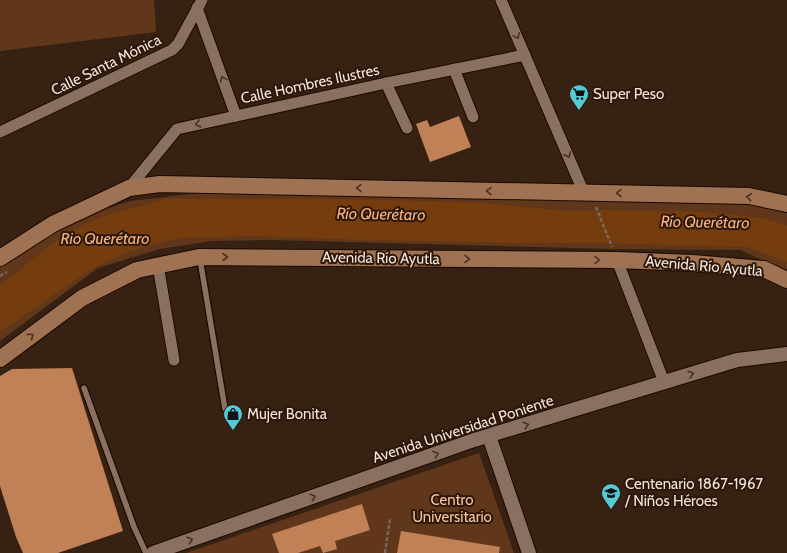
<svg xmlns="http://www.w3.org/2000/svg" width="787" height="553" viewBox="0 0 787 553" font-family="Cabin,sans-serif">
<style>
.green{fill:#60371a}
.water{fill:#753d0e}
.building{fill:#c08157}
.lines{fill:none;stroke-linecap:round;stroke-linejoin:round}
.service-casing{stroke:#1d0900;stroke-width:8}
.minor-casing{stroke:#1d0900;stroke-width:13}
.tertiary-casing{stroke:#1d0900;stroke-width:16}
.secondary-casing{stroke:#1d0900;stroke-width:18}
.path{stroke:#7a675b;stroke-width:2.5;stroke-dasharray:4 2;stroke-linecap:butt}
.service{stroke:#8a7060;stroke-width:5.5}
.minor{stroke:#8a7060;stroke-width:11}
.tertiary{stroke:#8a7060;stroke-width:14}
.secondary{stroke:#9e7252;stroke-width:16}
.oneway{stroke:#483223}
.oneway2{stroke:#4e321f}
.labels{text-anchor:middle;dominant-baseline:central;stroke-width:4;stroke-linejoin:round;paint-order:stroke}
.street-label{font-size:15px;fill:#f2e3da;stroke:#2c1709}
.poi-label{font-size:15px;fill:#f2e3da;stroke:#2c1709;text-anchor:start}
.park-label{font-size:15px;fill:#f8c3a1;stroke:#2c1709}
.water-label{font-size:16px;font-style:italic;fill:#f6b183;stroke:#2c1709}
</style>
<rect width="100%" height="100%" fill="#362112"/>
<g class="green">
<polygon points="0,0 154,0 156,32 0,51"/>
<polygon points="217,191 730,199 787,208 787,271 740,250 609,249 272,240 212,241 160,249 98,268 0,341 0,267 65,223 130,201"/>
<polygon points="479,453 514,553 186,553"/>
</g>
<path class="water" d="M164 199H322L423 201 483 203 567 211 606 210 705 212 761 218 787 225V262L748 247 600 243H517L365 240 251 236 179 238 130 251 91 269 0 332V286C31 262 61 232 99 218 120 210 142 207 164 199Z"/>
<g class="building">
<polygon points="459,116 471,147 430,162 416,124 427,120 430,127"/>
<polygon points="72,368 123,531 58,553 23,553 16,537 0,486 0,376 12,369"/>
<polygon points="362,504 370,530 335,541 337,549 323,553 320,546 298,553 279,553 272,534"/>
<polygon points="401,531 500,547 499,553 397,553"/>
</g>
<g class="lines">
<g class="service-casing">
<g id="service">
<polyline points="200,259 225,409"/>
<polyline points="84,388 134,527 146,553"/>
</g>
</g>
<g class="minor-casing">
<g id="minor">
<polyline points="501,0 584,193"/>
<polyline points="197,8 236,116"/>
<polyline points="454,69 473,117"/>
<polyline points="386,83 407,128"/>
<polyline points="0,132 172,50 178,44 202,0"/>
<polyline points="129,188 177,129 386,83 525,55"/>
<polyline points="617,260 664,382"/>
<polyline points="158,265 174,360"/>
</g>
</g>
<g class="tertiary-casing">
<g id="tertiary">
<polyline points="489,436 529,553"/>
<polyline points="153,553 474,440 737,360 787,354"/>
</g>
</g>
<g class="secondary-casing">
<g id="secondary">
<polyline points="0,258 53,224 129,188 160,184 749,196 787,204"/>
<polyline points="0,359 82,298 137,270 199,257 617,260 692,263 764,269 787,280"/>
</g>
</g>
<g class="path">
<polyline points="596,207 612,247"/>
<polyline points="0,276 7,272"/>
<polyline points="385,553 390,519"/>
</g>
<use href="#service" class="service"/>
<use href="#minor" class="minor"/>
<use href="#tertiary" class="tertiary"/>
<use href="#secondary" class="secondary"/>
</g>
<defs><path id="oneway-chevron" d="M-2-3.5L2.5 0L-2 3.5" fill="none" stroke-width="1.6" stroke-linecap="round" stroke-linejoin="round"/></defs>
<g class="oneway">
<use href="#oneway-chevron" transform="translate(517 36) rotate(66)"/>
<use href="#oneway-chevron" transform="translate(223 79) rotate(-110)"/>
<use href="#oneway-chevron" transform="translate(198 124) rotate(168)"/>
<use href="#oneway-chevron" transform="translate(568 155) rotate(67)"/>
<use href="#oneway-chevron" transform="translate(691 374) rotate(-17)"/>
<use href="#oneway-chevron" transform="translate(526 425) rotate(-17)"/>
<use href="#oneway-chevron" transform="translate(436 454) rotate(-20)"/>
<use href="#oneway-chevron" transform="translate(313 497) rotate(-19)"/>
<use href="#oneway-chevron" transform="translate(190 540) rotate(-19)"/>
</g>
<g class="oneway2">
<use href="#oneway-chevron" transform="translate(359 188) rotate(-179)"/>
<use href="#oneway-chevron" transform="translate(489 191) rotate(-179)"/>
<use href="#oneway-chevron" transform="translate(619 193) rotate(-179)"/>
<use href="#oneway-chevron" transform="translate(749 197) rotate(-174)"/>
<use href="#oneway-chevron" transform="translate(225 257)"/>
<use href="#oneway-chevron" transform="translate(467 259) rotate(1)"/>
<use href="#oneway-chevron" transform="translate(597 260) rotate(1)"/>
<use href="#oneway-chevron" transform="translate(31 336) rotate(-37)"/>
</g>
<defs>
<g id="supermarket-pin" transform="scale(1)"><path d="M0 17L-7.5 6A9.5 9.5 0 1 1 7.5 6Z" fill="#52cbd7" stroke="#2c1709"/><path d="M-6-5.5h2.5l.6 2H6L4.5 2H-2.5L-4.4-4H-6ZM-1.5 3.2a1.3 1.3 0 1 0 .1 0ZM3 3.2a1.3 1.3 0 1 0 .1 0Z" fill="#111"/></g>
<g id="shop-pin" transform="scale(1)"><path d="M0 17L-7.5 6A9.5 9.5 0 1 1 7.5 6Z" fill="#52cbd7" stroke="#2c1709"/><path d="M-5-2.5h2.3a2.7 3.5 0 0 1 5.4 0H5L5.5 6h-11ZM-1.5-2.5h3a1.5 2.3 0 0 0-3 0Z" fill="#111"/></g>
<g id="school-pin" transform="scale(1)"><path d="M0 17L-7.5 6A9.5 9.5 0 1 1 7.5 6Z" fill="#52cbd7" stroke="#2c1709"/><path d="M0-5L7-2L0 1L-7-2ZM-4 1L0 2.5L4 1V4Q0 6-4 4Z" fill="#111"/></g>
</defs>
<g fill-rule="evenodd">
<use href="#supermarket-pin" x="579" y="94"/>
<use href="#shop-pin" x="233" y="414"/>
<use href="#school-pin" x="611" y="493"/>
</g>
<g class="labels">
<g class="street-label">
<text transform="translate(106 65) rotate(-26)">Calle Santa Mónica</text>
<text transform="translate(310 84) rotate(-12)">Calle Hombres Ilustres</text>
<text transform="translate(381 258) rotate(1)">Avenida Río Ayutla</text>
<text transform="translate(704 266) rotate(5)">Avenida Río Ayutla</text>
<text transform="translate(463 429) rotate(-18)">Avenida Universidad Poniente</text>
</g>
<g class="poi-label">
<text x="593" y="94">Super Peso</text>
<text x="247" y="414">Mujer Bonita</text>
<text x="625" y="484">Centenario 1867-1967<tspan x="625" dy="17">/ Niños Héroes</tspan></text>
</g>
<g class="park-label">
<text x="452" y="500">Centro<tspan x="452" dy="17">Universitario</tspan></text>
</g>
<g class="water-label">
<text transform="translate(381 214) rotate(1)">Río Querétaro</text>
<text transform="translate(705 222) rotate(1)">Río Querétaro</text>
<text x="105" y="238">Rio Querétaro</text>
</g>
</g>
</svg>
